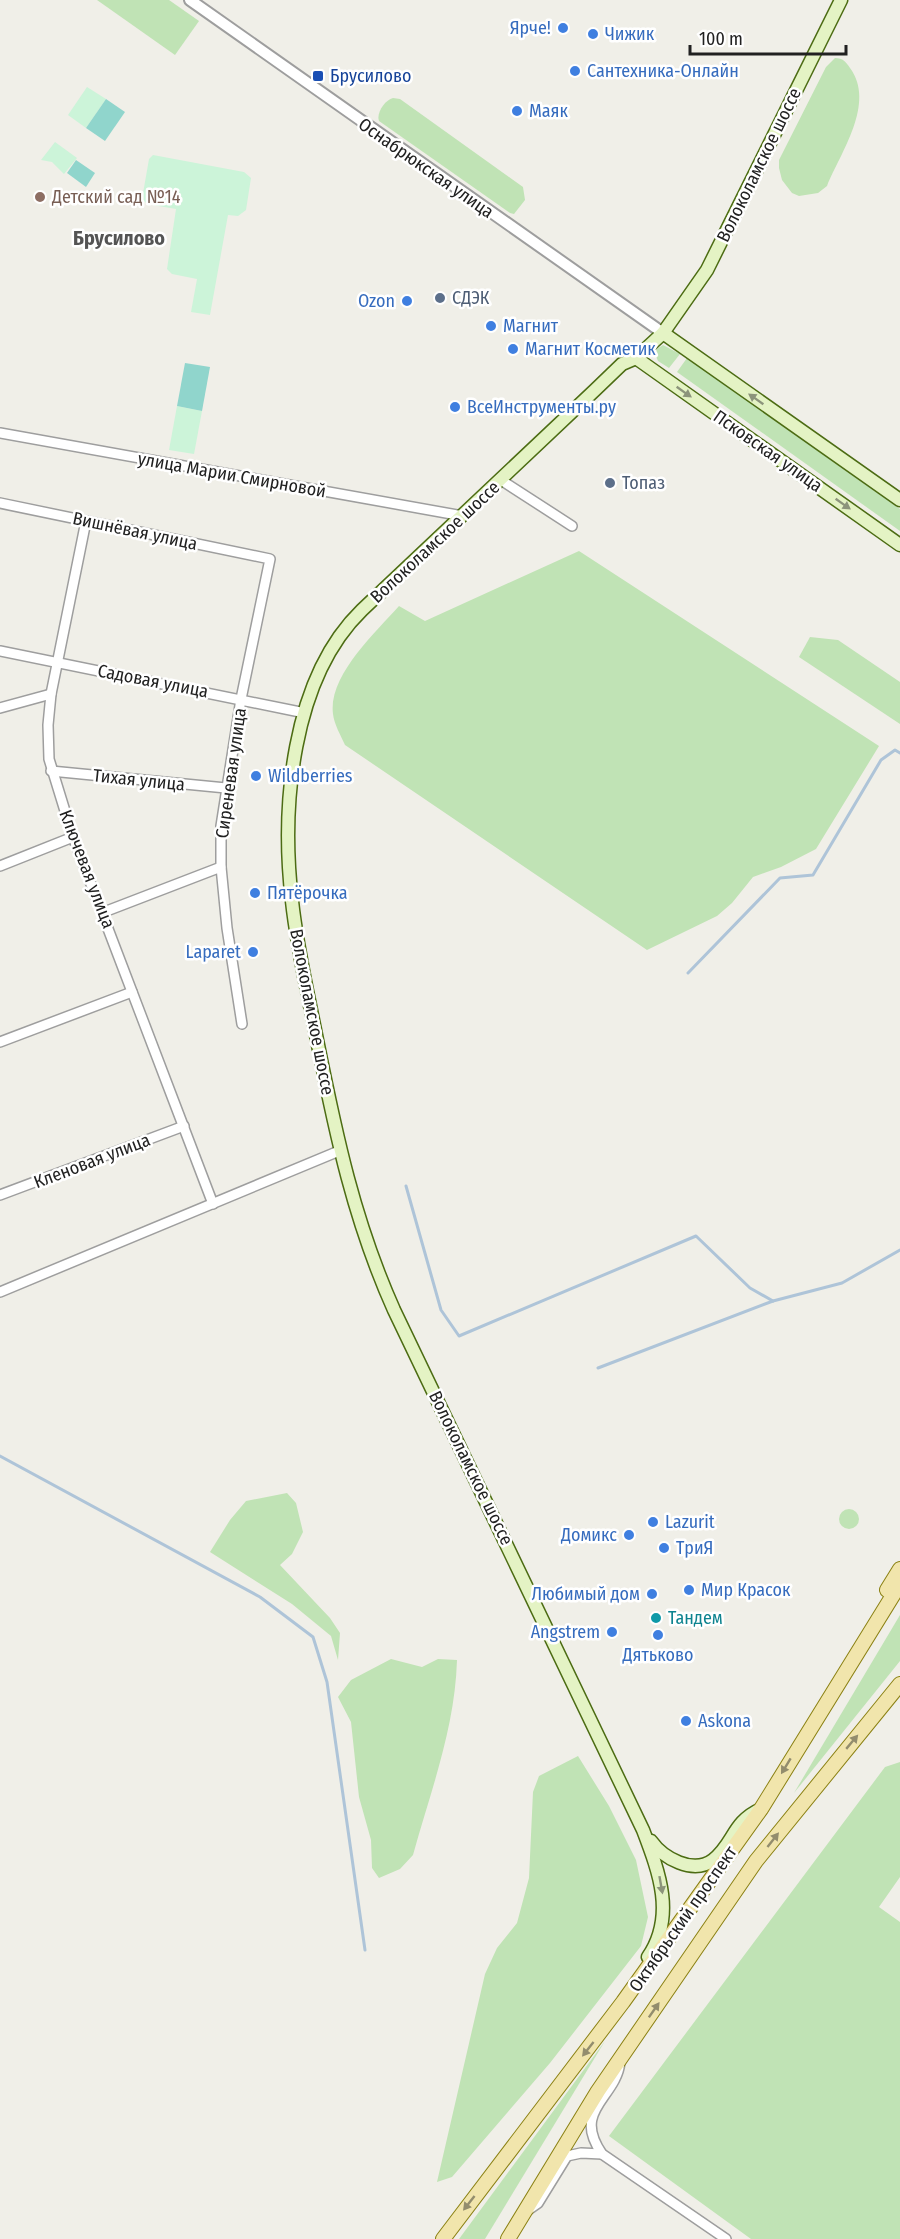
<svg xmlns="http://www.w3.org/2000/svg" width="900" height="2239" viewBox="0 0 900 2239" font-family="'Fira Sans Condensed',sans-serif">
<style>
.grass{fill:#c0e3b5}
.park{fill:#ccf4d9}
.pitch{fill:#90d5cc}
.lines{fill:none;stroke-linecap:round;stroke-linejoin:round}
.stream{stroke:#aec4d8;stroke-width:3}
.minor-casing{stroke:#9e9e9e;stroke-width:12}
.tertiary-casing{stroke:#9e9e9e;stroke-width:14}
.secondary-casing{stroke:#4c6c13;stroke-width:15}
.primary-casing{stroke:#8b8113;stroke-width:16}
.minor{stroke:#fff;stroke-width:9}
.tertiary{stroke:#fff;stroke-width:10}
.secondary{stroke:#e4f3c4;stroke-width:12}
.primary{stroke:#f1e5ac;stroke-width:14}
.oneway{fill:#8c947b}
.oneway2{fill:#938d6d}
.shop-dot{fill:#3f7fe0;stroke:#fff;stroke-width:2}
.transit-dot{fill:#1a4fb4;stroke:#fff;stroke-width:2}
.education-dot{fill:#8d6e63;stroke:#fff;stroke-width:2}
.service-dot{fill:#5c6f8a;stroke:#fff;stroke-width:2}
.culture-dot{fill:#0f9aa8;stroke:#fff;stroke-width:2}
.labels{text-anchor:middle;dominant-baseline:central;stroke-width:5;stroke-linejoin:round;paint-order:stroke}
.shop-label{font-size:18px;fill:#366cbe;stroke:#fff;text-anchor:start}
.transit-label{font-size:18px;fill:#164399;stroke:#fff;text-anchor:start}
.street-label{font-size:18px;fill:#212121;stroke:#fff}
.education-label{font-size:18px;fill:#785e54;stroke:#fff;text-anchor:start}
.service-label{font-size:18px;fill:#4e5e75;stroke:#fff;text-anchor:start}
.culture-label{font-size:18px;fill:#0d838f;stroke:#fff;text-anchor:start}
.neighbourhood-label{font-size:20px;font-weight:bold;fill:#545454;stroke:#fff}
</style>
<rect width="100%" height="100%" fill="#f0efe8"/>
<g class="grass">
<polygon points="97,0 169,0 199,21 175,55"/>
<path d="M835 58C843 58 846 62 850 68 876 103 841 152 827 186L818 193 799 196 792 193 782 180 779 168V160L826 67Z"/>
<path d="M393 98 400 99 523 187 525 200 514 214 510 213 379 121C376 113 385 100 393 98Z"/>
<polygon points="663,345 680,354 669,368 658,361 655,354 657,349"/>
<polygon points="687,358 900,509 900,531 677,372"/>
<path d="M579 551 879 746 816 849 781 867 753 877 732 903 717 916 647 950 345 745C341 736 334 724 333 714 328 676 375 633 399 606L425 621Z"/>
<polygon points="810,637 838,640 900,682 900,724 799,657"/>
<polygon points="287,1493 296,1503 303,1532 292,1554 280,1565 330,1618 340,1633 338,1660 331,1636 292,1604 210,1552 230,1520 246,1501"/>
<circle cx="849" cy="1519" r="10"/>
<polygon points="900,1615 900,1661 794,1793"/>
<path d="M391 1659 422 1667 438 1659 457 1660C455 1728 431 1790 413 1855L400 1869 379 1878 372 1868 371 1840 359 1797 351 1722 338 1697 351 1680Z"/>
<polygon points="578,1756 609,1806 636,1860 648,1917 641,1946 550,2063 452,2177 437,2182 485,1974 497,1948 517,1923 529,1878 533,1792 539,1776"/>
<polygon points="900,1762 900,1877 879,1907 900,1922 900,2239 751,2239 609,2136 885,1767"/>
<polygon points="605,2041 485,2239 459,2239"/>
</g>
<g class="park">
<polygon points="87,87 106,99 86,128 68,115"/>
<polygon points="55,142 77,158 64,174 52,162 41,160"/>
<polygon points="153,155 244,172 251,178 246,210 238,216 228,215 210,315 191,312 197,279 172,274 167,269 176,209 147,204 142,199 149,159"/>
<polygon points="177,406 202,411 194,454 169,450"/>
</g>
<g class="pitch">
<polygon points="106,99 125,112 105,141 86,128"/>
<polygon points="76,160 95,173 86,187 67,173"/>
<polygon points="185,363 210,367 202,411 177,406"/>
</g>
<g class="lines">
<g class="stream">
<polyline points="688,973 780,878 813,875 881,760 895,750 900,753"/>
<polyline points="406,1186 441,1310 459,1336 696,1236 750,1288 773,1301"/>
<polyline points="598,1368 773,1301 842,1283 900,1250"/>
<polyline points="0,1456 260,1597 313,1637 327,1682 365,1950"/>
</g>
<g class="minor-casing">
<g id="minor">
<polyline points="0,433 463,516"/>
<polyline points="501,480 572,526"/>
<polyline points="0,503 270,559 241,699 221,826 221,867 227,928 242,1024"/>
<polyline points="86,521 51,694 48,725 49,759 73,837 213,1204"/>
<polyline points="0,651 305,713"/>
<polyline points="0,708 51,694"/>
<polyline points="51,771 226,788"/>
<polyline points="0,866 73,837"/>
<polyline points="104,912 221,867"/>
<polyline points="0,1042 132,992"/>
<polyline points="0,1195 184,1126"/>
<polyline points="0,1292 339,1151"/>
<path d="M620 2062C616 2099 571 2109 602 2154L726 2239"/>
<polyline points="528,2210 538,2203 567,2156 581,2153 602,2154"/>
</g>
</g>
<g class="tertiary-casing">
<polyline id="tertiary" points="190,0 663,333"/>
</g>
<g class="secondary-casing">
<g id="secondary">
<polyline points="663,333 900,500"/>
<polyline points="636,358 900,545"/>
<path d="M651 1841C663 1858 693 1875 713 1860 734 1844 732 1822 761 1809"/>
<path d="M648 1957C676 1916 659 1872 643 1830L394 1310C354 1221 336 1135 317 1040 308 994 297 948 292 901 281 808 291 679 362 610L595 390 622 364 636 358 663 333 707 270 841 0"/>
</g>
</g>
<g class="primary-casing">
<g id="primary">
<polyline points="887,1590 900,1569"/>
<polyline points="443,2239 623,2002 761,1809 900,1584"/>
<polyline points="508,2239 598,2091 756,1861 900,1684"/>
</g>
</g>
<use href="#minor" class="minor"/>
<use href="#tertiary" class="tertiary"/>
<use href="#secondary" class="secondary"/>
<use href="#primary" class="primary"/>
</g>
<defs><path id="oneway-solid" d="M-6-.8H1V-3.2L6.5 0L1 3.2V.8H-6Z" transform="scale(1.5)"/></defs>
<g class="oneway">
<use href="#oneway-solid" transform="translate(684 392) rotate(35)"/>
<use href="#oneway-solid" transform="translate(756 399) rotate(-145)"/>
<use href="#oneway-solid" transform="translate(843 504) rotate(35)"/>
<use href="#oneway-solid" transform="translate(661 1885) rotate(80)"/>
</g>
<g class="oneway2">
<use href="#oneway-solid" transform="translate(852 1742) rotate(-50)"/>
<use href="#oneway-solid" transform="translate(786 1766) rotate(121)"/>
<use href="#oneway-solid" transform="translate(773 1840) rotate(-52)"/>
<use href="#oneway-solid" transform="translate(654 2010) rotate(-55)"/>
<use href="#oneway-solid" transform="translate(588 2049) rotate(128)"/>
<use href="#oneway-solid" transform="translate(469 2203) rotate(128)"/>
</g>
<g class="shop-dot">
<circle cx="563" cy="28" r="6"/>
<circle cx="593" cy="34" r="6"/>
<circle cx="575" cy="71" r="6"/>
<circle cx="517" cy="111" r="6"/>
<circle cx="407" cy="301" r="6"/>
<circle cx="491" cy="326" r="6"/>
<circle cx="513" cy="349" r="6"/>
<circle cx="455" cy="407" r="6"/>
<circle cx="256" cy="776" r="6"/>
<circle cx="255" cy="893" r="6"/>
<circle cx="253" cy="952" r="6"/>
<circle cx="653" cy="1522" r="6"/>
<circle cx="629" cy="1535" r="6"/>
<circle cx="664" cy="1548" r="6"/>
<circle cx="689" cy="1590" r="6"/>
<circle cx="652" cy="1594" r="6"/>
<circle cx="612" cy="1632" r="6"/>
<circle cx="658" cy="1635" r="6"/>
<circle cx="686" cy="1721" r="6"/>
</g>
<rect class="transit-dot" x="312" y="70" width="12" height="12" rx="3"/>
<circle class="education-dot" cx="40" cy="197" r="6"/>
<g class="service-dot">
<circle cx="440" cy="298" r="6"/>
<circle cx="610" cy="483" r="6"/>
</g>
<circle class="culture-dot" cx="656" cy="1618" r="6"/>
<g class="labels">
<g class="shop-label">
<text x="551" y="28" text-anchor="end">Ярче!</text>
<text x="605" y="34">Чижик</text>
<text x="587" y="71">Сантехника-Онлайн</text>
<text x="529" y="111">Маяк</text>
<text x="395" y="301" text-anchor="end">Ozon</text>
<text x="503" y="326">Магнит</text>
<text x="525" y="349">Магнит Косметик</text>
<text x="467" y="407">ВсеИнструменты.ру</text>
<text x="268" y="776">Wildberries</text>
<text x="267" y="893">Пятёрочка</text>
<text x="241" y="952" text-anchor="end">Laparet</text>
<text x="665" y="1522">Lazurit</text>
<text x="617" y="1535" text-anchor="end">Домикс</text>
<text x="676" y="1548">ТриЯ</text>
<text x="701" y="1590">Мир Красок</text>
<text x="640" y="1594" text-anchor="end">Любимый дом</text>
<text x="600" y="1632" text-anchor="end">Angstrem</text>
<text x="658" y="1655" text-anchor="middle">Дятьково</text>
<text x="698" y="1721">Askona</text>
</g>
<g class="transit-label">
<text x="330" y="76">Брусилово</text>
</g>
<g class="street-label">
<text transform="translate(759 165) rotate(-64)">Волоколамское шоссе</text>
<text transform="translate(426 168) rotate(35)">Оснабрюкская улица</text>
<text transform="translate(768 451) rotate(35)">Псковская улица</text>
<text transform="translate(232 475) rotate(10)">улица Марии Смирновой</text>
<text transform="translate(135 531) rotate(12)">Вишнёвая улица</text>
<text transform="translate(435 542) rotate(-43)">Волоколамское шоссе</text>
<text transform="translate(153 681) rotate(11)">Садовая улица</text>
<text transform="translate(231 773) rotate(-82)">Сиреневая улица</text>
<text transform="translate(139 780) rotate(6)">Тихая улица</text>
<text transform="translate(87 869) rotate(69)">Ключевая улица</text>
<text transform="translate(312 1012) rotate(79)">Волоколамское шоссе</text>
<text transform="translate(92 1161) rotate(-21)">Кленовая улица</text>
<text transform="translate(471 1468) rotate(64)">Волоколамское шоссе</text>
<text transform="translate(683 1919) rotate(-55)">Октябрьский проспект</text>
</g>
<g class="education-label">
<text x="52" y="197">Детский сад №14</text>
</g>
<g class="service-label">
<text x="452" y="298">СДЭК</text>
<text x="622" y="483">Топаз</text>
</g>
<g class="culture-label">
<text x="668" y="1618">Тандем</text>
</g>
<g class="neighbourhood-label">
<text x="119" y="238">Брусилово</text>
</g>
</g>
<path d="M690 45v9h156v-9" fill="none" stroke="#212121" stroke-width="3"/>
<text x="699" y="45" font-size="18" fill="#212121" stroke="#ffffff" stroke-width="4.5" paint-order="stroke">100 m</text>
</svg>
